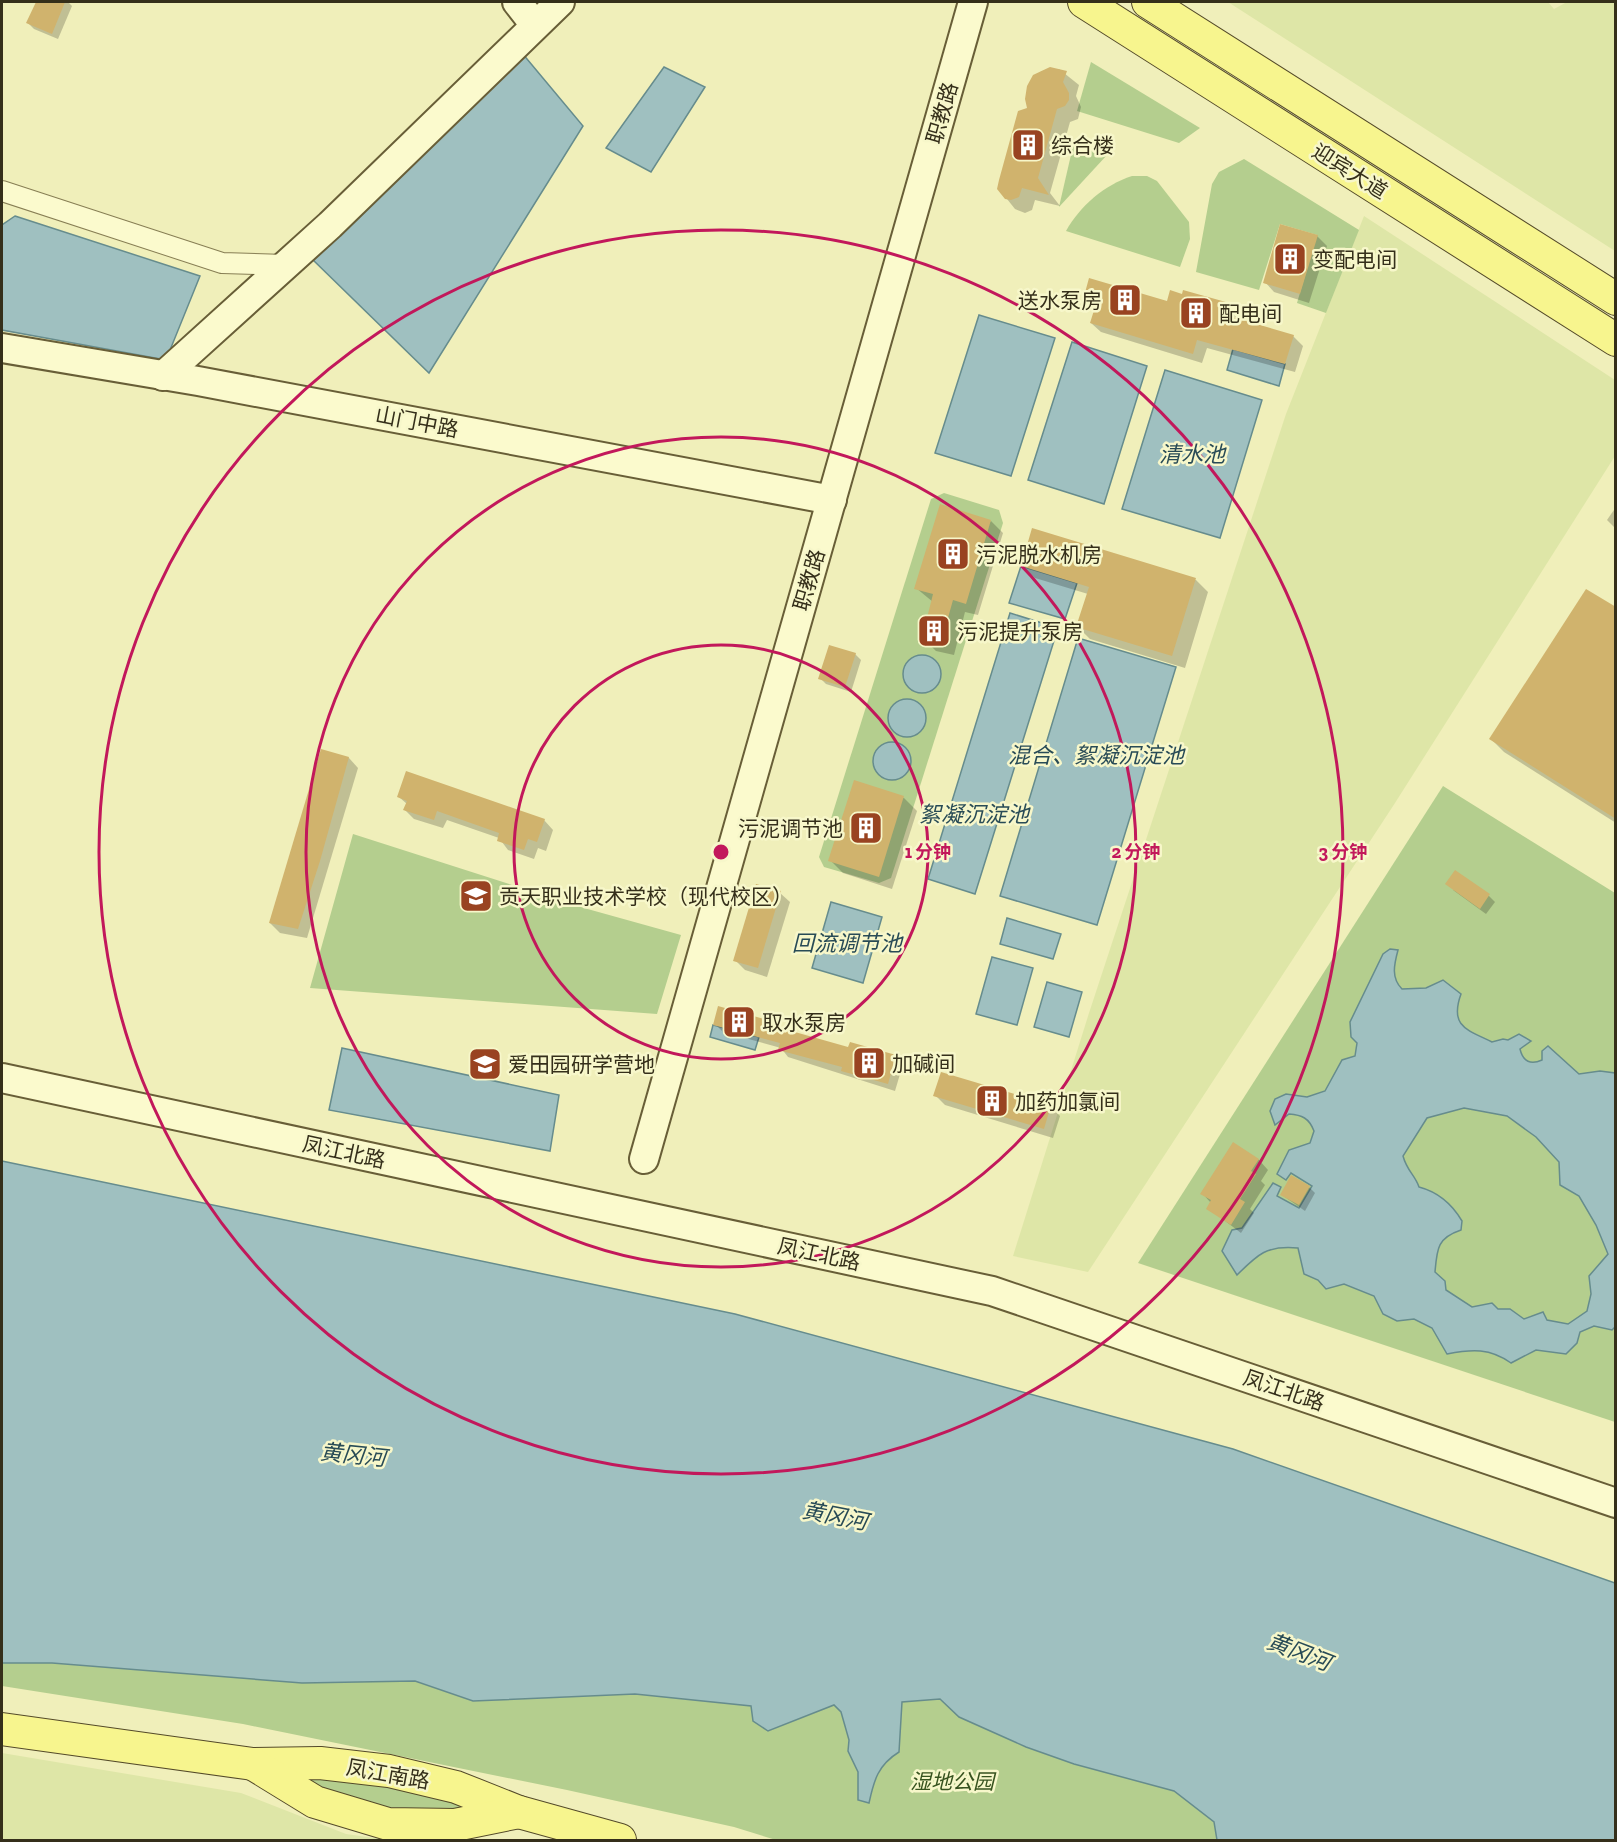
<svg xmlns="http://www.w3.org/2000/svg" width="1617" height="1842" viewBox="0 0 1617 1842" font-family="'Zilla Slab','Noto Sans SC',serif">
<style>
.farmland{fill:#dee6a7}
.green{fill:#b4ce8e}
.water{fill:#9fc0c0;stroke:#668c8d;stroke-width:1.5;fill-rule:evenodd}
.shadow{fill:#0003}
.building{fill:#d0b36d}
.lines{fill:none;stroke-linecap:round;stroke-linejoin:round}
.street-casing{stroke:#877e54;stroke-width:22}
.secondary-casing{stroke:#685e37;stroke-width:32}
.primary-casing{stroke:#544a29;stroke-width:34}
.street{stroke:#fbfacd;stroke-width:20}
.secondary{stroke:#fbfacd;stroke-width:28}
.primary{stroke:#f7f58e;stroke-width:32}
.ring{fill:none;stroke:#c2185b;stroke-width:3}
.labels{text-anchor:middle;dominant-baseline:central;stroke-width:5;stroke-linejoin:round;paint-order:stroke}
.street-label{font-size:21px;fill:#352f1a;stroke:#f7f7ca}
.poi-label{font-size:21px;fill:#352f1a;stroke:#f7f7ca;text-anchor:start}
.park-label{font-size:21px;font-style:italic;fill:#37531f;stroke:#f7f7ca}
.water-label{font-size:22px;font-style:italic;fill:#284b56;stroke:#f7f7ca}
.centre{fill:#c2185b;stroke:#f7f7ca;stroke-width:3}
.ring-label{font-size:18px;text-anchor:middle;font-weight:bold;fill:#c2185b;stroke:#f7f7ca;stroke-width:5;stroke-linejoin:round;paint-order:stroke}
</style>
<rect width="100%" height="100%" fill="#f0efba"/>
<g class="farmland">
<polygon points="1228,2 1548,2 1554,9 1567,2 1615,2 1615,251"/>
<polygon points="1364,216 1615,380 1615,456 1395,803 1088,1272 1013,1256 1089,1013 1286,414"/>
<polygon points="2,1753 241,1793 346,1834 389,1840 2,1840"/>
</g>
<g class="green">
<polygon points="1091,62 1200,128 1179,143 1077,111"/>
<polygon points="1073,146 1107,155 1059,207"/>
<polygon points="1244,159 1359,230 1326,313 1297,303 1317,235 1280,224 1259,290 1196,272 1212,184 1219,172"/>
<path d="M1132 176H1147L1157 181 1189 222 1190 239 1180 267 1066 231C1080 206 1104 185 1132 176Z"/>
<polygon points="944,493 999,510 1003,523 891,878 879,883 824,867 819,857 931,499"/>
<polygon points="1443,786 1615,893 1615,1422 1138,1263"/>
<polygon points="353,834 584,908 681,935 657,1014 310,988"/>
<path d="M2 1663H52L302 1683 415 1681 473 1701 635 1694 751 1706 768 1731 834 1705 841 1712 849 1740 848 1751 858 1772V1800L869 1802C874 1779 878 1765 899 1752L902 1701 940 1699 959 1717 1026 1747 1074 1764 1174 1791 1214 1822 1217 1840H776L734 1827 567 1790 243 1724 2 1686Z"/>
<polygon points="330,1776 433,1793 471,1807 413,1815 341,1799 304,1780"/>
</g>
<g class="water">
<polygon points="522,53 583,126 429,373 311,258"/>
<polygon points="664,67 705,87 651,172 606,148"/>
<polygon points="15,216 200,276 166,360 2,330 2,225"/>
<polygon points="979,315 1055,338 1011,476 935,453"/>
<polygon points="1072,342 1147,366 1104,504 1028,480"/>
<polygon points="1233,349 1285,364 1279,386 1227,370"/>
<polygon points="1165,370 1262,400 1220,538 1122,509"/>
<polygon points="1021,566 1077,583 1065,619 1009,603"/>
<polygon points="1010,613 1058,628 975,894 928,879"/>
<polygon points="1078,638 1176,667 1097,925 1000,896"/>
<circle cx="922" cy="674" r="19"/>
<circle cx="907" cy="718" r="19"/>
<circle cx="892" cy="761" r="19"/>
<polygon points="831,902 882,917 863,983 812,968"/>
<polygon points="1007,918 1061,934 1053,959 1000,944"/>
<path d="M1390 949 1398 950C1394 965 1391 978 1402 989L1426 988 1443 980 1461 994C1449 1027 1468 1030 1492 1042L1503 1039 1508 1040 1519 1034 1531 1041 1520 1049C1523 1062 1531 1065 1542 1060V1051L1548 1046 1579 1074 1600 1071 1615 1073V1327L1612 1330 1594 1326 1580 1332 1577 1343 1566 1354 1536 1350 1511 1363C1490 1348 1472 1349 1447 1354L1432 1328 1414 1319 1397 1321 1383 1314 1374 1296 1344 1284 1326 1289 1318 1280 1304 1274 1298 1248C1267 1245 1258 1254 1237 1275L1222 1251 1232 1230 1242 1228 1273 1183 1281 1187 1277 1196 1299 1208 1312 1186 1291 1173 1286 1180 1277 1174 1289 1150 1310 1143 1314 1131C1309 1118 1302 1115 1289 1114L1275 1125 1270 1111 1275 1099 1286 1094 1307 1097 1325 1091 1342 1060 1355 1056 1357 1043 1351 1037 1350 1022 1383 954ZM1464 1108 1507 1116 1536 1137 1559 1162 1560 1185 1579 1196 1596 1225 1608 1254 1589 1276 1591 1294 1587 1311 1568 1324 1547 1320 1543 1312 1524 1319 1510 1309H1498L1492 1303 1472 1307 1446 1290 1445 1281 1435 1272C1437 1249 1437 1238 1461 1230L1462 1221C1452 1204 1438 1192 1419 1187 1415 1175 1407 1171 1403 1156L1427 1118Z"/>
<polygon points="992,957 1033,968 1017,1025 976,1014"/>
<polygon points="1047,982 1082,992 1069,1037 1034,1027"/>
<polygon points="713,1025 759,1037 755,1050 710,1037"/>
<polygon points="342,1048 559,1095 550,1151 329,1110"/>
<path d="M2 1161 735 1314 1233 1449 1615 1583V1840H1217L1214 1822 1174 1791 1074 1764 1026 1747 959 1717 940 1699 902 1702 899 1752C878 1765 874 1780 869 1803L858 1800V1772L848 1751 849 1740 841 1712 834 1705 768 1731 753 1721 751 1706 635 1694 473 1701 415 1681 302 1683 52 1663H2Z"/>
</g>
<g class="shadow">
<polygon points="37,2 68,2 72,6 58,39 34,29 28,23"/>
<polygon points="1059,69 1079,85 1076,96 1081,107 1078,119 1070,122 1050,193 1060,206 1035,200 1032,210 1025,213 1015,209 999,189 1029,110 1034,76 1042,71"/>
<polygon points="1317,236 1327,246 1309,303 1274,292 1265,282"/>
<polygon points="1084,299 1232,305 1241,315 1239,321 1293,336 1303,346 1295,372 1207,348 1202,363 1101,332 1091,323 1095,309"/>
<polygon points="1616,507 1616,529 1607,520"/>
<polygon points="991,521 1003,533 978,615 965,612 954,655 936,651 923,638 933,602 916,588"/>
<polygon points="1033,530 1196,580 1208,592 1185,668 1090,639 1078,627 1088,594 1035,578 1022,566"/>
<polygon points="1616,609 1616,823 1504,752 1491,739"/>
<polygon points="855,654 861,660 851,692 826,684 820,678"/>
<polygon points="322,751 349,758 358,768 307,938 280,933 270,923"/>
<polygon points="855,782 904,798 917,811 892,889 843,873 830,860"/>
<polygon points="399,797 544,820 553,830 546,851 538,848 534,859 508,850 499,838 447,820 443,828 414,819 404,809 407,804"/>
<polygon points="1453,890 1489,896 1495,902 1486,914"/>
<polygon points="780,893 790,902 767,977 745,970 735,960"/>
<polygon points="763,1020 770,1027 849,1049 895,1056 903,1064 895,1091 788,1057 781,1048 723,1032 715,1024"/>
<polygon points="942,1073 1051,1107 1060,1116 1053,1138 945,1105 935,1095"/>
<polygon points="1233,1144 1259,1160 1268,1170 1261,1181 1265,1185 1250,1209 1254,1213 1241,1233 1208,1208 1211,1203 1202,1193"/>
<polygon points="1309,1187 1315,1193 1305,1211 1282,1195"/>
</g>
<g class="building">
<polygon points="36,2 65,2 52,34 26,23"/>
<polygon points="1050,67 1067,71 1063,82 1069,93 1069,100 1065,106 1057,109 1038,178 1049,195 1022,188 1019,197 1011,200 1005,199 997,189 999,180 1018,111 1027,108 1025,99 1027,86 1033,75"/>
<polygon points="1280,224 1318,235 1300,294 1263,283"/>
<polygon points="1089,278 1167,301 1170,290 1182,294 1183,290 1233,304 1229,316 1294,335 1285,364 1197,340 1193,354 1090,323 1096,304 1083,300"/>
<polygon points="940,504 991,520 966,604 953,600 941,643 922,638 933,594 914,589"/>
<polygon points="1032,528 1196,578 1172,656 1076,627 1089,587 1021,566"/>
<polygon points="1586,589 1616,607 1616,819 1489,739"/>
<polygon points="829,645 856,653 845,687 818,679"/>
<polygon points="321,749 349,757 320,861 298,929 269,923"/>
<polygon points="406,771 545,819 537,842 528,839 524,850 497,841 499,833 437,811 434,820 403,810 407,801 397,797"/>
<polygon points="854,780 904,796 879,877 828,861"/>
<polygon points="1455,870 1490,894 1480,909 1445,884"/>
<polygon points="756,884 781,891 758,968 733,961"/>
<polygon points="718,1006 764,1019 763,1023 848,1047 850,1042 896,1055 888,1084 841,1071 842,1067 778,1050 780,1043 713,1025"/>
<polygon points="941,1072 1051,1105 1044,1129 933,1096"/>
<polygon points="1233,1142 1259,1159 1251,1171 1256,1174 1240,1199 1245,1202 1231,1225 1206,1209 1211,1200 1200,1194"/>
<polygon points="1291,1175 1310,1186 1299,1205 1280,1195"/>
</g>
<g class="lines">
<g class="street-casing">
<polyline id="street" points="2,191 222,263 286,265"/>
</g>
<g class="secondary-casing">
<g id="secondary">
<polyline points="517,2 535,25"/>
<polyline points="2,348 198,381 832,500"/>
<polyline points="163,376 330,225 560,2"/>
<polyline points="2,1078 992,1291 1616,1503"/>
<polyline points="644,1159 973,2"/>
</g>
</g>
<g class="primary-casing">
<g id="primary">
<polyline points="1084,2 1616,340"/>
<polyline points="1148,2 1616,299"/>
<polyline points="2,1729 253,1764 320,1763 389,1771 456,1787 519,1812 620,1840"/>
<polyline points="253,1764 315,1802 388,1824 455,1825 519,1812"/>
</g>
</g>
<use href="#street" class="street"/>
<use href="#secondary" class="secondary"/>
<use href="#primary" class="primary"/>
</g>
<g class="ring">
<circle cx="721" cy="852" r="207"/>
<circle cx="721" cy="852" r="415"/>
<circle cx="721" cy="852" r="622"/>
</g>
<defs>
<g id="building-square" transform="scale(1.725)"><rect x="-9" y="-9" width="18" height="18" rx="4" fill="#994321" stroke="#f7f7ca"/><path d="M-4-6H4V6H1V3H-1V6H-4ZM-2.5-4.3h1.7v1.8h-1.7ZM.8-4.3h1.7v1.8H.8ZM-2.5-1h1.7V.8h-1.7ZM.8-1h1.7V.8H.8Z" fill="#fff"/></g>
<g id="school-square" transform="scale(1.725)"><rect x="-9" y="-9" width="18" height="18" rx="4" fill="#994321" stroke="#f7f7ca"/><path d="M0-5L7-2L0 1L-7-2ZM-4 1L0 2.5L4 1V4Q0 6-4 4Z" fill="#fff"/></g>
</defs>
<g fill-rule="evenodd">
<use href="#building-square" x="1028" y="145"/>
<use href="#building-square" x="1290" y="259"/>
<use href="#building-square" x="1125" y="300"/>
<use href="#building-square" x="1196" y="313"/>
<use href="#building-square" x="953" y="554"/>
<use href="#building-square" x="934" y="631"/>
<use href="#building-square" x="866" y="828"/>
<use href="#school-square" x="476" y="896"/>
<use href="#building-square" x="739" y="1022"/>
<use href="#building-square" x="869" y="1063"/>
<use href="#school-square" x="485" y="1064"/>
<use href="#building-square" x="992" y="1101"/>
</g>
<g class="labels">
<g class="street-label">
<text transform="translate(942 113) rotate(-74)">职教路</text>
<text transform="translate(1350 171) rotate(32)">迎宾大道</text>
<text transform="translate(417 422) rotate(11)">山门中路</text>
<text transform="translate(809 580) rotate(-74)">职教路</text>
<text transform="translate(344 1152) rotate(12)">凤江北路</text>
<text transform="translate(819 1254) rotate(12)">凤江北路</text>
<text transform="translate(1284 1390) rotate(19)">凤江北路</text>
<text transform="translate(388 1774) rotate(10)">凤江南路</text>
</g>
<g class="poi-label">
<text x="1051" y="145">综合楼</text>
<text x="1313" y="259">变配电间</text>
<text x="1102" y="300" text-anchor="end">送水泵房</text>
<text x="1219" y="313">配电间</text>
<text x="976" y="554">污泥脱水机房</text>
<text x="957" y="631">污泥提升泵房</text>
<text x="843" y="828" text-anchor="end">污泥调节池</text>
<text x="499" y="896">贡天职业技术学校（现代校区）</text>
<text x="762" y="1022">取水泵房</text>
<text x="892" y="1063">加碱间</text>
<text x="508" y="1064">爱田园研学营地</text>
<text x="1015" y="1101">加药加氯间</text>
</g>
<g class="park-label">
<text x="952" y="1781">湿地公园</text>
</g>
<g class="water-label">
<text x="1192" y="454">清水池</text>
<text x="1096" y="755">混合、絮凝沉淀池</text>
<text x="974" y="814">絮凝沉淀池</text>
<text x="847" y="943">回流调节池</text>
<text transform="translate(353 1455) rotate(6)">黄冈河</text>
<text transform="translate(835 1516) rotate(11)">黄冈河</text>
<text transform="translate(1299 1652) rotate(21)">黄冈河</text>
</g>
</g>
<circle cx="721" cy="852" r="9" class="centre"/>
<g class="ring-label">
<text x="928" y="858">1 分钟</text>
<text x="1136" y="858">2 分钟</text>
<text x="1343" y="858">3 分钟</text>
</g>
<rect width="1617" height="1842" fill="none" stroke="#352f1a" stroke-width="6"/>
</svg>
